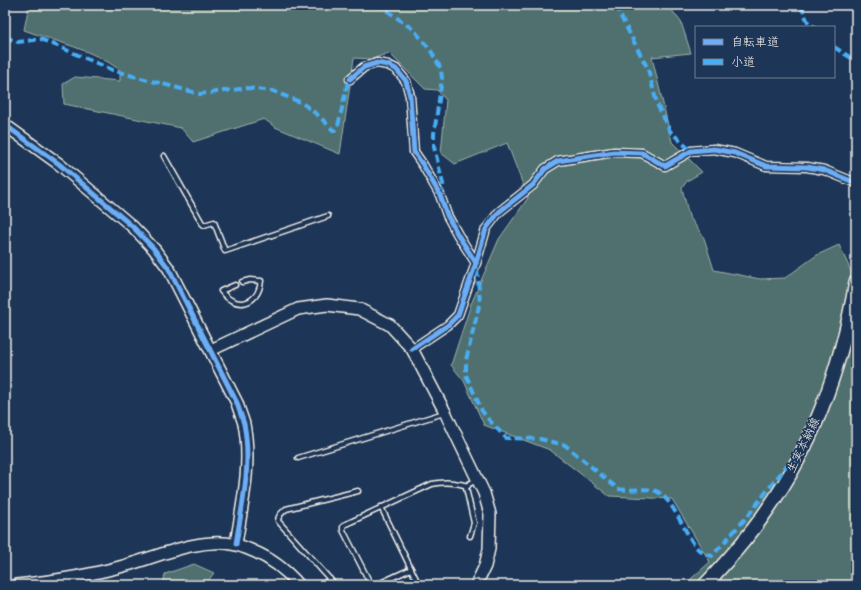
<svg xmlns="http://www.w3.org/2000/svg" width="861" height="590" viewBox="0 0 861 590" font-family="Sriracha,'Klee One',sans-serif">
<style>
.green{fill:#4f6f6e;stroke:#a2b0ab}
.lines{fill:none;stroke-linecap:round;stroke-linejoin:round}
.lane-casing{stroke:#f4f1e8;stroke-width:7}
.street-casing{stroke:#f4f1e8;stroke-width:11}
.secondary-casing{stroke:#f4f1e8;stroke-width:14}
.primary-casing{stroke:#f4f1e8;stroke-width:16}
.lane{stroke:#1d3557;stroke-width:4}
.street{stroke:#1d3557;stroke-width:8}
.secondary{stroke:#1d3557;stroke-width:11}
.primary{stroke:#1d3557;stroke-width:13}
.quiet{stroke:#49aef6;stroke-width:4;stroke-dasharray:8 4;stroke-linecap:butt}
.cycleway-casing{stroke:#1d3557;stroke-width:8}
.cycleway{stroke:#6dadf4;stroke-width:5}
.labels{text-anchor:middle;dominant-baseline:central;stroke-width:3.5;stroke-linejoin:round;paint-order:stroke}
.street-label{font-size:12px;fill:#f4f1e8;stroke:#1d3557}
</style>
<rect width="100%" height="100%" fill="#1d3557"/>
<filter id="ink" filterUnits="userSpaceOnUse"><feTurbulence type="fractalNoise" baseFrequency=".025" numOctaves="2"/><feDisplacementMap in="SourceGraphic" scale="8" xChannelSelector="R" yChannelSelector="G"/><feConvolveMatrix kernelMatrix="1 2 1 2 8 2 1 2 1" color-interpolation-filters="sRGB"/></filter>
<g filter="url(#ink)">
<g class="green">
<path d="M29 5H668L681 22 691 53 652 57 672 142 702 172 687 181 682 188 689 216 704 238 714 270 760 279 785 278 817 255 839 245 856 282V585H684L710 562 672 499 609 496 550 450 484 425 464 381 451 365 471 304 499 239 528 198 507 143 455 164 441 153 446 100 437 90 425 89 389 53 372 59 354 58 340 154 275 127 264 119 193 142 181 128 64 104 63 84 75 77 120 81V70C92 49 56 42 24 30Z"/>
<polygon points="194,564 214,573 205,585 163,585 165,574"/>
</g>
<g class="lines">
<g class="lane-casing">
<g id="lane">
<polyline points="164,156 202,223 204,225 214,222 225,251 328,216"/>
<path d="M235 285 221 291C235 310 258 306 261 281L250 280 242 282"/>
<polyline points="298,458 444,413"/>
<polyline points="381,507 417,581"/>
<polyline points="470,536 474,523 466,488 469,484 477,480"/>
<polyline points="322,585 330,579"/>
<path d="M335 585 278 521C278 515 282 513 286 509L358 491"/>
<path d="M371 585 343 530V527L344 525 432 484C445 481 455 482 468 486"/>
<polyline points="376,585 411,569"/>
</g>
</g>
<g class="street-casing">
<g id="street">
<polyline points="350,79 364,67 377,63 388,65 396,69 406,81 410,96 414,152 423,165 440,195 447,215 458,235 476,263"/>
<polyline points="412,349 448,325 458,315 476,263 486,229 499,212 533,185 545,169 558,161 614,152 642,153 665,166 691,151 714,149 735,153 766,166 807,167 824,170 856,183"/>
</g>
</g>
<g class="secondary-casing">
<g id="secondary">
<path d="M5 125 59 164 133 227 154 249 169 269 237 403C239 410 242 417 244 424 252 464 242 505 236 544"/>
<polyline points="211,350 298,309 327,305 359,309 390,325 412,349 445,412 484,493 490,514 489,549 485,566 476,585"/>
<path d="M17 585C54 581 92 575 127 565 159 556 203 536 236 545 242 546 248 549 253 551 272 559 286 570 299 585"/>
</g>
</g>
<g class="primary-casing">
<path id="primary" d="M705 585C727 561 749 537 767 510 815 443 842 363 856 282"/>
</g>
<use href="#lane" class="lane"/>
<use href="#street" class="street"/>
<use href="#secondary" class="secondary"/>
<use href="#primary" class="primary"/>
<g class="quiet">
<polyline points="376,5 382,7 414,30 431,51 441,69 442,79 434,134 434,147 444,188 440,195"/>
<polyline points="617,5 621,17 648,69 657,104 670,131 691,151"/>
<polyline points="800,5 808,22 815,27"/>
<polyline points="5,37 18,42 41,39 115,71 200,94 247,88 273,91 302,103 319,116 334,131 338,126 347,86 350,79"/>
<polyline points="834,47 856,61"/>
<path d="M477 269 480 302 466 360V375L482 411 489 420 506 438 540 439 565 445 618 489C631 491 643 488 653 490 672 494 685 536 698 549 701 552 707 554 712 556L746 518 787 465 797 461"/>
</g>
<g class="cycleway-casing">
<g id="cycleway">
<polyline points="350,79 364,67 377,63 388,65 396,69 406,81 410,96 414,152 423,165 440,195 447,215 458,235 476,263"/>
<path d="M5 125 59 164 133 227 154 249 169 269 237 403C239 410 242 417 244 424 252 464 242 505 236 544"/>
<polyline points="412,349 448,325 458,315 476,263 486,229 499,212 533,185 545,169 558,161 614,152 642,153 665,166 691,151 714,149 735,153 766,166 807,167 824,170 856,183"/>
</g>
</g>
<use href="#cycleway" class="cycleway"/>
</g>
</g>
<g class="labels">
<g class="street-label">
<text transform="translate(803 445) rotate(-64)">生実本納線</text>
</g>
</g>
<rect width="861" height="590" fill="none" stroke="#1d3557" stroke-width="20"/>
<rect x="10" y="10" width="841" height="570" fill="none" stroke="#f4f1e8" stroke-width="1.5" filter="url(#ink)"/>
<rect x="695" y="26" width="140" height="52" fill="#1d3557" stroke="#738091"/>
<rect x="703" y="39" width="20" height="6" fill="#6dadf4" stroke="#738091"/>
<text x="731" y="46" font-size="12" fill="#f4f1e8">自転車道</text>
<rect x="703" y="59" width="20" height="6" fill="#49aef6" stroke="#738091"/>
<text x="731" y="66" font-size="12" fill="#f4f1e8">小道</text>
</svg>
